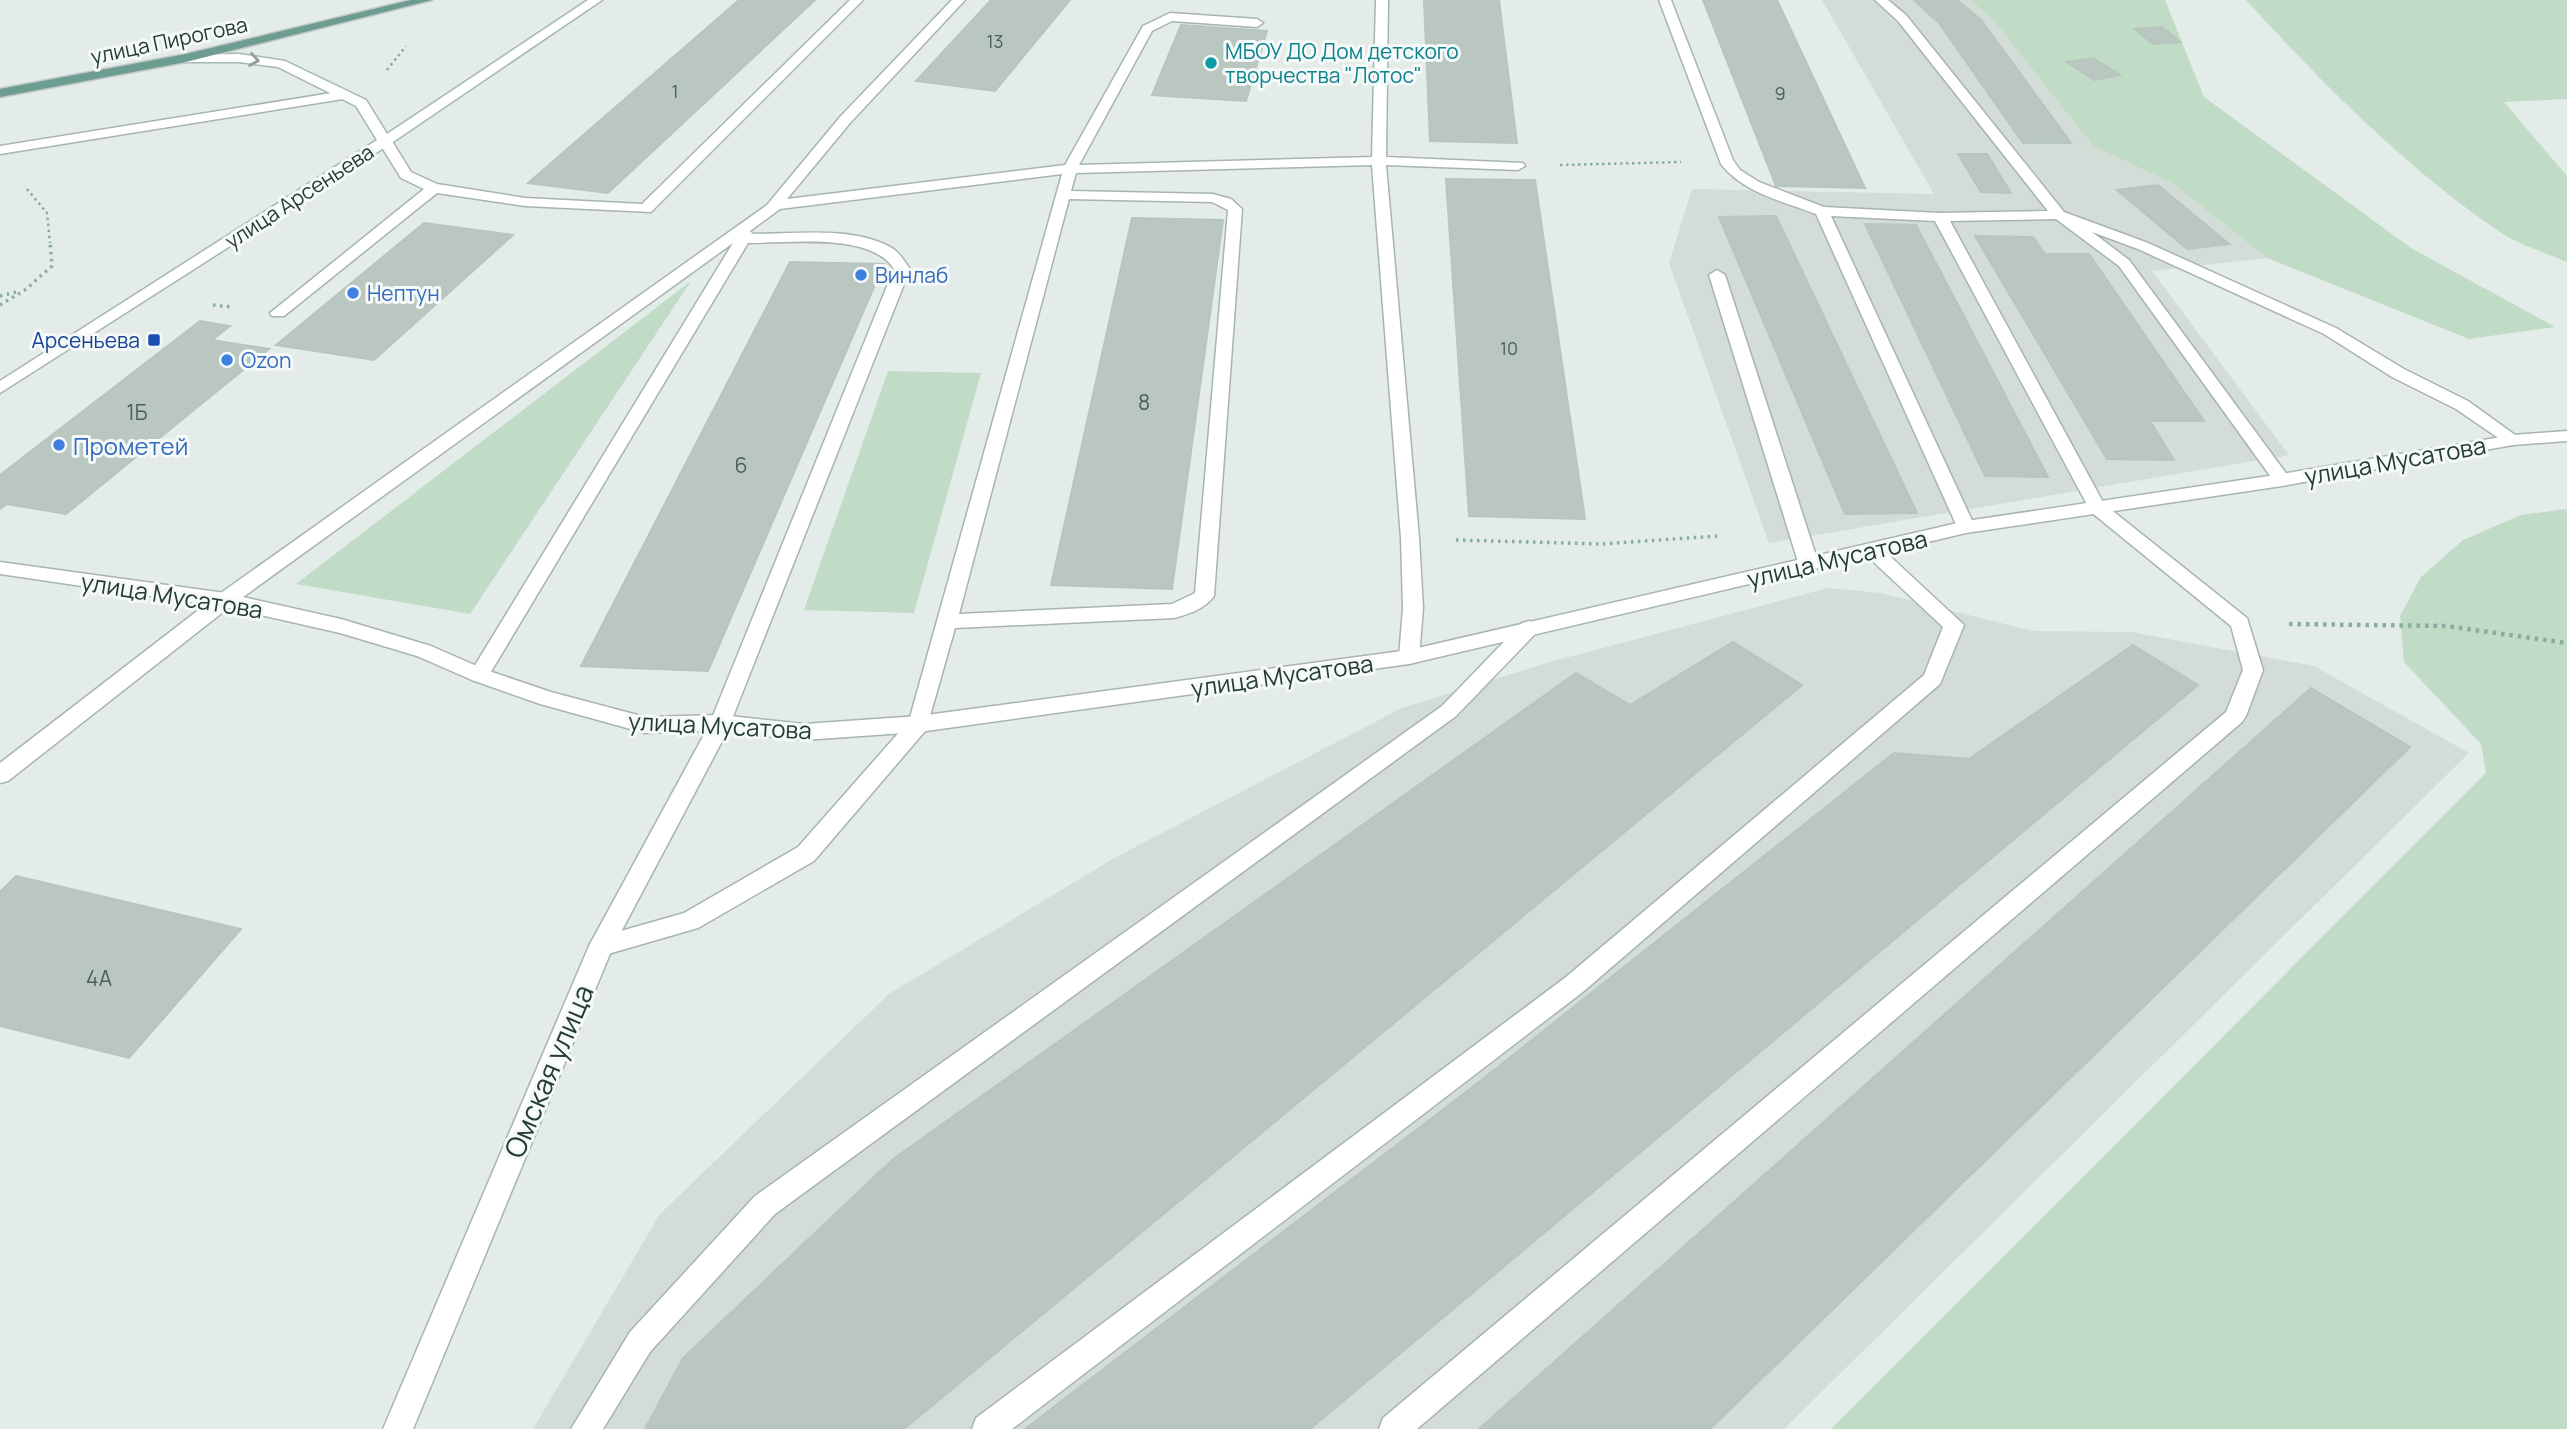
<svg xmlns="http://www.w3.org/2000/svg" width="2567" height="1429" viewBox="0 0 2567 1429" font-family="Manrope,sans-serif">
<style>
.built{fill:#d3dcd7}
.green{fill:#c0dbc6}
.building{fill:#bac7c1;stroke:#b7c5bf;stroke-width:2}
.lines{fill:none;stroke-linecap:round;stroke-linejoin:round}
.lane-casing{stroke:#a7b4b0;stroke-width:3}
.street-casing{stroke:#a7b4b0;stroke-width:3}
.secondary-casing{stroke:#a4b7b0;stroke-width:3}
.primary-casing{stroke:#c2c8c7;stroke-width:3}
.path-far2{stroke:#88ada0;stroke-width:2.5;stroke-dasharray:2.5 3.5;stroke-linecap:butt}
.path-far1{stroke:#88ada0;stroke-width:3.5;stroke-dasharray:2.5 4.5;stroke-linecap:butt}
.path{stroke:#88ada0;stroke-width:4.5;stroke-dasharray:3.5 5;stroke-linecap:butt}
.lane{fill:#fff;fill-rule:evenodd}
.street{fill:#fff;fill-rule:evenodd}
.secondary{fill:#fff;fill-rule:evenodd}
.primary{fill:#6d9d90;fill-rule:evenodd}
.oneway{stroke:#929e9a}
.culture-dot{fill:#0f9aa8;stroke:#f5f9f7;stroke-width:2.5}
.shop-dot{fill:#3f7fe0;stroke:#f5f9f7;stroke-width:2.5}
.transit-dot{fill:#1a4fb4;stroke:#f5f9f7;stroke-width:2.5}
.labels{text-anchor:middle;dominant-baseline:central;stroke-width:6;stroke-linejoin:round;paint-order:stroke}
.far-number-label{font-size:18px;fill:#4a5f59}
.far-street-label{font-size:21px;fill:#253c36;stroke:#f5f9f7}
.far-culture-label{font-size:21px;fill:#0d838f;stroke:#f5f9f7;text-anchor:start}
.far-shop-label{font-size:21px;fill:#366cbe;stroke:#f5f9f7;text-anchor:start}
.far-transit-label{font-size:21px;fill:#164399;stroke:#f5f9f7;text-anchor:end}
.number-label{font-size:21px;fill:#4a5f59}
.shop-label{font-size:24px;fill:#366cbe;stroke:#f5f9f7;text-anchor:start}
.street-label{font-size:24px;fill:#253c36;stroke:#f5f9f7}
.near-street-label{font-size:28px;fill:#253c36;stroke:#f5f9f7}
</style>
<rect width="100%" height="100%" fill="#e4ece9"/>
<g class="built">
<polygon points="1822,0 1970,0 1995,22 2093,146 2172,183 2267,258 2152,271 2289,455 1769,543 1669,263 1692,189 1934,194"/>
<polygon points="1828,588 1881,593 2033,631 2131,632 2314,666 2469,753 1784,1429 533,1429 660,1214 889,994 1116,857 1402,708 1550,662"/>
</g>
<g class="green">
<polygon points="1970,0 2165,0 2204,97 2411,248 2555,327 2469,339 2267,258 2172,183 2093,146 1995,22"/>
<path d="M2246 0H2567V99L2504 102 2567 176V262C2547 253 2522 246 2503 234 2407 169 2324 85 2246 0Z"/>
<polygon points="691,281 470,614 296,584"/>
<polygon points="888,371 981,373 914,613 804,610"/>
<polygon points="2567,509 2567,1429 1831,1429 2486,773 2481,744 2404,662 2400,616 2421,577 2463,540 2521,515"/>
</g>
<g class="building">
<polygon points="739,0 815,0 608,193 528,183"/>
<polygon points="991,0 1070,0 995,91 916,81"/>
<polygon points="1424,0 1499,0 1517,143 1430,141"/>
<polygon points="1703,0 1777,0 1865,188 1776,186"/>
<polygon points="1914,0 1957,0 1981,20 2071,143 2023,143 1939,23"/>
<polygon points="1181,25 1267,31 1246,101 1152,95"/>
<polygon points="2162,27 2180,42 2153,44 2135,29"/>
<polygon points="2093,58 2120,75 2094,80 2067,62"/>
<polygon points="1958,154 1987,154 2011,193 1981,192"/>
<polygon points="1446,179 1535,180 1585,519 1469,516"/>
<polygon points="2158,185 2229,244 2187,249 2117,190"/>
<polygon points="1776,216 1917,513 1845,514 1719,217"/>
<polygon points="1132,218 1223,220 1172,589 1051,585"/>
<polygon points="424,223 513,235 374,360 276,345"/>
<polygon points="1865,224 1916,225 2048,477 1985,476"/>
<polygon points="1975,236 2033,237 2045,254 2089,254 2204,421 2150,421 2174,460 2107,459"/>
<polygon points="790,262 884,264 708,671 581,666"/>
<polygon points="200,321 230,326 212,340 269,349 66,514 7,504 0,509 0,475"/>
<polygon points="1733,642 1802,685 904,1429 645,1429 683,1358 892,1160 1576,673 1630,705"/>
<polygon points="2133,645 2198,685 1310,1429 1025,1429 1479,1082 1894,753 1969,759"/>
<polygon points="2311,688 2410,747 1710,1429 1479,1429"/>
<polygon points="16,876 241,929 129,1058 0,1026 0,892"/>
</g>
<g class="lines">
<g class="lane-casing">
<g id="lane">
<polygon points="850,0 863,0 651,212 525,206 437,193 284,316 272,316 270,313 424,189 401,178 378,141 380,138 390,138 411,172 437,184 525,198 642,204"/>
<path d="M952 0H965L850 123 787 199 1065 165 1143 26 1170 13 1257 19 1263 23 1257 27 1172 21 1152 31 1079 165 1372 157 1376 0H1388L1386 157 1523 163 1525 166 1518 170 1386 165 1419 538 1423 608 1419 657 1416 662 1409 664 1402 662 1399 657 1403 608 1401 538 1372 165 1076 173 1071 191 1213 194 1231 199 1242 209 1214 596C1205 609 1189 614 1174 618L955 628 926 730 814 861 698 928 601 956 593 953 589 946 593 939 684 913 798 847 909 721 1062 174 780 209 750 231 753 234C796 234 853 226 892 248 900 253 905 262 910 269L728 729 721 731 714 729 710 723 894 269C871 232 788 243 748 243L486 680 479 682 472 680 469 675 733 243 232 605 8 781 0 783V763L218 595 767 205 840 117ZM1069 199 1212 202 1228 210 1195 593 1172 604 959 614Z"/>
<path d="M1659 0H1671L1733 160 1740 170 1759 182 1824 207 1940 213 2048 211 1898 21 1875 0H1888L1906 15 2064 212 2148 243 2336 328 2404 369 2468 401 2522 440 2519 444H2507L2456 409 2392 377 2324 334 2138 249 2092 232 2129 260 2291 480 2288 484H2276L2119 266 2056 219 1950 221 2104 504 2247 618 2263 670 2246 716 2242 722 1417 1429H1379L1383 1418 2226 712 2243 670 2231 626 2091 512 1935 221 1831 216 1975 527 1973 531H1959L1816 214C1783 201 1743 193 1721 164Z"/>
<polygon points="344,91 349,92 349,98 0,154 0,146"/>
<polygon points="1717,270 1725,275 1819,565 1816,570 1802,570 1799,565 1709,275"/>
<polygon points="1872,544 1879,546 1964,625 1940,684 1584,991 1012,1429 972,1429 976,1418 1566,977 1924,675 1943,627 1865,554 1863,550 1865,546"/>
<polygon points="1529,621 1536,623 1539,628 1536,633 1456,716 775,1214 650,1352 603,1429 571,1429 630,1332 755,1196 1442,706 1522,623"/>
</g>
</g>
<g class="street-casing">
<polygon id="street" points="2567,431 2567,441 2513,445 2282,486 1966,533 1409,664 919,732 804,740 727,732 612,949 413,1429 383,1429 589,946 706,731 645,733 540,704 472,680 417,656 340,633 225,607 0,574 0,562 225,593 341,619 431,646 486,670 551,692 645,717 721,715 804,724 919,716 1409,650 1966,521 2282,474 2513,435"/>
</g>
<g class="secondary-casing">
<polygon id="secondary" points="588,0 602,0 390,144 0,393 0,381 377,140 356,106 278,67 239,62 186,62 182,61 182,55 239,54 285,61 366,100 387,134"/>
</g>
<g class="primary-casing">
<polygon id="primary" points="411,0 432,0 186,62 0,97 0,89 186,54"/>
</g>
<g class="path-far2">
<polyline points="387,70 406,46"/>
<polyline points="1560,165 1681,162"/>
<polyline points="27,189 47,213 50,243"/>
</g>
<g class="path-far1">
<polyline points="0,296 20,291"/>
<polyline points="0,305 25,290 52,266 50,241"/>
<polyline points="213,305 232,307"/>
<polyline points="1456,540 1602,544 1717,536"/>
</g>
<polyline class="path" points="2289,624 2446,626 2567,643"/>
<use href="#lane" class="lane"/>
<use href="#street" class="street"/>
<use href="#secondary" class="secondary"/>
<use href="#primary" class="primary"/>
</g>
<defs><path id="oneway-chevron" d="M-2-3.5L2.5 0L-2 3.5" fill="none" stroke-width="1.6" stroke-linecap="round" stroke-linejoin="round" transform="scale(1.75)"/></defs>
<use class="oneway" href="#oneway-chevron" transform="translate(254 60) rotate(9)"/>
<circle class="culture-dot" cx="1211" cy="63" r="7"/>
<g class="shop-dot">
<circle cx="861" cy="275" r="7"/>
<circle cx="353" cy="293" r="7"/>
<circle cx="227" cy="360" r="7"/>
<circle cx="59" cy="445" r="7"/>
</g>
<rect class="transit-dot" x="147" y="333" width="14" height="14" rx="3.5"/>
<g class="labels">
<g class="far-number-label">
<text x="995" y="41">13</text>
<text x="675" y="91">1</text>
<text x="1780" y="93">9</text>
<text x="1509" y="348">10</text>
</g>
<g class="far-street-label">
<text transform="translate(169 40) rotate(-12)">улица Пирогова</text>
<text transform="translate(299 196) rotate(-33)">улица Арсеньева</text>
</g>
<g class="far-culture-label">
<text x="1225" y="51">МБОУ ДО Дом детского<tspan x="1225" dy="24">творчества "Лотос"</tspan></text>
</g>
<g class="far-shop-label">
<text x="875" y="275">Винлаб</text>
<text x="367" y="293">Нептун</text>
<text x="241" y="360">Ozon</text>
</g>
<g class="far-transit-label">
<text x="140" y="340">Арсеньева</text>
</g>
<g class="number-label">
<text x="1144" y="402">8</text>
<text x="137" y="412">1Б</text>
<text x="741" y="465">6</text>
<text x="99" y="978">4А</text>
</g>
<g class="shop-label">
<text x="73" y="445">Прометей</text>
</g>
<g class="street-label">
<text transform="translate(2395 460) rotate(-10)">улица Мусатова</text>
<text transform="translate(1837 558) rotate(-13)">улица Мусатова</text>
<text transform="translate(172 595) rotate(9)">улица Мусатова</text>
<text transform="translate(1282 675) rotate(-8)">улица Мусатова</text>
<text transform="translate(720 725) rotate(3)">улица Мусатова</text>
</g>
<g class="near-street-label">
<text transform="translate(548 1071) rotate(-67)">Омская улица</text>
</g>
</g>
</svg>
